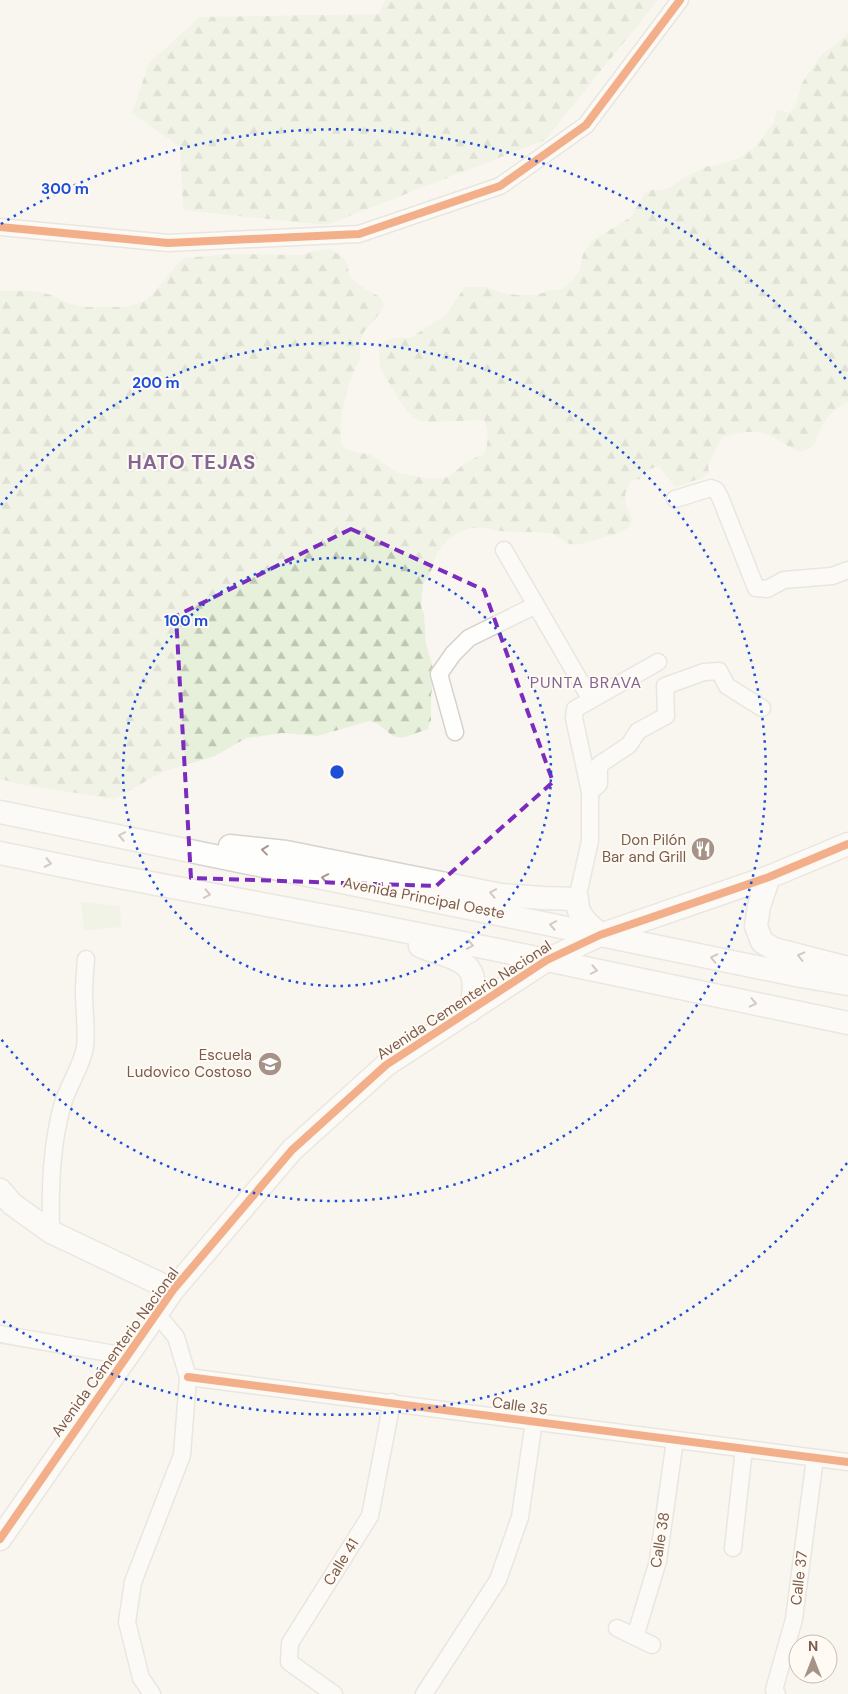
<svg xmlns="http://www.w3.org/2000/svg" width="848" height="1694" viewBox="0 0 848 1694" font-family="'DM Sans',sans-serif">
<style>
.forest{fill:url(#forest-firs)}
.pitch{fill:#e7f0db}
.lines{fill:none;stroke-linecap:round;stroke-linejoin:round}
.street-casing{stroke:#d7d1cb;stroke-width:19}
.secondary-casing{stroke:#d9d2cb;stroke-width:25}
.street{stroke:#fefefd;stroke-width:16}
.secondary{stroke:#fefefd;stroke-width:22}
.cycleway-casing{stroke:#fffaf3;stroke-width:11}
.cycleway{stroke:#e8590c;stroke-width:8}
.oneway{stroke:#a8958b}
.marked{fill:none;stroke:#7b2cbf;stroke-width:4;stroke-dasharray:10 6;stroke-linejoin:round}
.ring{fill:none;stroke:#1d4ed8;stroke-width:2.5;stroke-dasharray:2.5 5}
.labels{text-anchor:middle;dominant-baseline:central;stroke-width:4;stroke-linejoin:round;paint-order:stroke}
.poi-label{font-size:15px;fill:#7a5c4d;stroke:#fffaf3;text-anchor:end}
.street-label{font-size:15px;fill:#7a5c4d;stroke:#fffaf3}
.neighbourhood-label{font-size:16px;letter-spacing:1px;fill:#846695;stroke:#fffaf3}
.district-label{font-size:20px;font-weight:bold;letter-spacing:1px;fill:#846695;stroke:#fffaf3}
.centre{fill:#1d4ed8;stroke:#fffaf3;stroke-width:2.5}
.ring-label{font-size:15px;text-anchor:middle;font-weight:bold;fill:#1d4ed8;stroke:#fffaf3;stroke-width:4;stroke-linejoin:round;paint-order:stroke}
</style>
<defs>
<pattern id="forest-firs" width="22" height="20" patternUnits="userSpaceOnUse" patternTransform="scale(1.25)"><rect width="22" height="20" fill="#e7f0db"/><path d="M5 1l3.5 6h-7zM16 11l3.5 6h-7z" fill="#c0c6b4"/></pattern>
</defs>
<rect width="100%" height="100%" fill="#f9f5f0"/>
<g class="forest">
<polygon points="385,0 658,0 545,140 326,225 183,210 180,147 132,113 149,63 200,17 379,14"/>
<path d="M848 33V401C837 407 828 415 822 426 814 440 819 447 800 452 789 448 780 440 769 435 754 429 737 432 722 437L708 465 709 473 702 478 675 487 659 466 650 469 642 473 641 479 632 480C621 495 625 503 632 519L629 527 620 533 576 545 567 543 552 533 499 531 486 528H470L461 531 449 539 437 552 430 574 423 584 421 606 422 610 424 614 426 644 433 668 434 677 431 695V720L428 729 402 738 393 736 378 724 369 721 317 736 282 733 246 738 215 756 162 772 115 799 25 785 0 779V291H34L52 295 67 303 84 307H126L143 302 156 290 177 264 185 258 230 254 304 255 313 251 330 249C344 257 348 260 349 276L365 289 380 297 384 304 381 312 363 333 360 342V359L349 383 341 417V443L345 449 371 455 398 473 431 479 448 477 468 461 484 454C489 442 489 432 484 420L429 422 420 421 413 417 401 403 383 373 380 365 379 347 385 341 393 338H410L446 315 465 287H485L502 293 518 295H536L552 290H561L573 280 579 271 583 254 593 240 631 217 644 194 651 190H660L669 188 685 177 708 166 716 165 740 158 755 147 763 137 774 122 777 109 788 113 795 107 802 83 822 54 837 44Z"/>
</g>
<polygon class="pitch" points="81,902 120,906 121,927 84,931"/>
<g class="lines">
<g class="street-casing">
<g id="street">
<polyline points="0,227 168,243 359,234 500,186 586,125 680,0"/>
<polyline points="675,499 711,488 716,490 720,497 756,588 767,589 784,580 832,576 848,570"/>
<polyline points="504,550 591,700"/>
<polyline points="455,732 439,674 453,654 469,638 536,605"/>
<polyline points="590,792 599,784 599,765 629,745 638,731 666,716 665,686 704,672 719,671 727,686 762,708"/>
<polyline points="577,899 590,841 590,792 574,718 575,709 658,662"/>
<path d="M51 1232C50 1189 51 1144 63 1103 69 1084 82 1066 85 1047 87 1029 84 1011 84 993 84 982 85 971 86 959"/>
<polyline points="0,1334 126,1356"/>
<polyline points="188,1377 848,1462"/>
<polyline points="733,1548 744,1449"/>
<polyline points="617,1628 652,1645"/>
<polyline points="635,1637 658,1561 675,1440"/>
<polyline points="152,1694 141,1678 127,1622 133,1582 182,1455 188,1377 176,1337 157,1314"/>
<polyline points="334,1694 289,1662 290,1643 370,1516 392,1402"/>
<polyline points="424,1694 498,1580 520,1517 534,1421"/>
<polyline points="777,1694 774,1690 794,1619 815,1458"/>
</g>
</g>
<g class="secondary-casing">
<g id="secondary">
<polyline points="0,812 801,976 848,984"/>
<path d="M230 846 286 852 501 895 543 898 577 899C577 917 588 923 600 935"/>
<polyline points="0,853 98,873 368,924 547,960 848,1023"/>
<polyline points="769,877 759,906 756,926 762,942 774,949 848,968"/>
<path d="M420 946C461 962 483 959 470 1011"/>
<polyline points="0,1190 12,1204 51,1232 173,1290"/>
<polyline points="0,1539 173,1290 292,1150 386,1065 547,960 600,935 769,877 848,844"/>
</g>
</g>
<use href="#street" class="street"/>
<use href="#secondary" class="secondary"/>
<g class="cycleway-casing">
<g id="cycleway">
<polyline points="0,227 168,243 359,234 500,186 586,125 680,0"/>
<polyline points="188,1377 848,1462"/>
<polyline points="0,1539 173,1290 292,1150 386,1065 547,960 600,935 769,877 848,844"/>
</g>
</g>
<use href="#cycleway" class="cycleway"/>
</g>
<defs><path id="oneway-chevron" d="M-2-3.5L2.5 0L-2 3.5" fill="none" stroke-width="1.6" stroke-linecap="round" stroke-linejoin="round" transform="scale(1.25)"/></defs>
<g class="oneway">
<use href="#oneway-chevron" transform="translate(122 836) rotate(-169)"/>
<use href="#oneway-chevron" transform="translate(265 850) rotate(-173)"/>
<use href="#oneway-chevron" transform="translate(48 863) rotate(12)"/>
<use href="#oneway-chevron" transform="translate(325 878) rotate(-169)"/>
<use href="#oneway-chevron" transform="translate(493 893) rotate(-169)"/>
<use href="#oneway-chevron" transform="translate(207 894) rotate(11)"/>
<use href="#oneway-chevron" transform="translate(553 925) rotate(-169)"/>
<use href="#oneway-chevron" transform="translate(470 945) rotate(11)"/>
<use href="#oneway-chevron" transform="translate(801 956) rotate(-166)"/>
<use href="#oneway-chevron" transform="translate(714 958) rotate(-168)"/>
<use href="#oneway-chevron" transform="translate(594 970) rotate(11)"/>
<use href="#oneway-chevron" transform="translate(753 1003) rotate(13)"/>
</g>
<path d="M0 0H848V1694H0ZM351 529 484 590 553 782 436 886 191 878 176 616Z" fill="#f9f5f0" fill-opacity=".55" fill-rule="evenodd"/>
<path class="marked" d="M351 529 484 590 553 782 436 886 191 878 176 616Z"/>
<g class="ring">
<circle cx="337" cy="772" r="214"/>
<path d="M1 505A429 429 0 1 1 1 1039"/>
<path d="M847 1163A643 643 0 0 1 1 1320M1 224A643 643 0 0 1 847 381"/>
</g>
<defs>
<g id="restaurant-disc" transform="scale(1.25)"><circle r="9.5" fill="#a69286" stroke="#fffaf3"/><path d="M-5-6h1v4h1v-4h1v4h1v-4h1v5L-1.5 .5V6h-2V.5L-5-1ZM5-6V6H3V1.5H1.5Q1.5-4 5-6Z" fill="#fff"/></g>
<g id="school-disc" transform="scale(1.25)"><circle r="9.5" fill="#a69286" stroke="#fffaf3"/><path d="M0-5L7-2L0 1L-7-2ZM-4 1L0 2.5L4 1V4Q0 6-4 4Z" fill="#fff"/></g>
</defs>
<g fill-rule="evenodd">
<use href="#restaurant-disc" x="703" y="849"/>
<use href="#school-disc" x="270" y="1064"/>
</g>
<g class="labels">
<g class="poi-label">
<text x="686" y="840">Don Pilón<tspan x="686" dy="17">Bar and Grill</tspan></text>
<text x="252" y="1055">Escuela<tspan x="252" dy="17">Ludovico Costoso</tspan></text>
</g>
<g class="street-label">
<text transform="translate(424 898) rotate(11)">Avenida Principal Oeste</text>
<text transform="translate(464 1000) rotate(-33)">Avenida Cementerio Nacional</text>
<text transform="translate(115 1352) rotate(-54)">Avenida Cementerio Nacional</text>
<text transform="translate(520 1406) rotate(8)">Calle 35</text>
<text transform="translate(660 1540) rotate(-81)">Calle 38</text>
<text transform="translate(341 1562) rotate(-58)">Calle 41</text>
<text transform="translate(799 1578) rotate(-83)">Calle 37</text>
</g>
<g class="neighbourhood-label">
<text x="586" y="682">PUNTA BRAVA</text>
</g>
<g class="district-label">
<text x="192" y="462">HATO TEJAS</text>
</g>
</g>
<circle cx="337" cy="772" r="8" class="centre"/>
<g class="ring-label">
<text x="65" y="194">300 m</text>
<text x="156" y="388">200 m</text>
<text x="186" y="626">100 m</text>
</g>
<g transform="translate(813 1659)"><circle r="24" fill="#fffaf3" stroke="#cabbb1"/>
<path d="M0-4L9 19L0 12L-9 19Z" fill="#a69286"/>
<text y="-8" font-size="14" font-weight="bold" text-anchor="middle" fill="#7a5c4d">N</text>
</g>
</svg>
